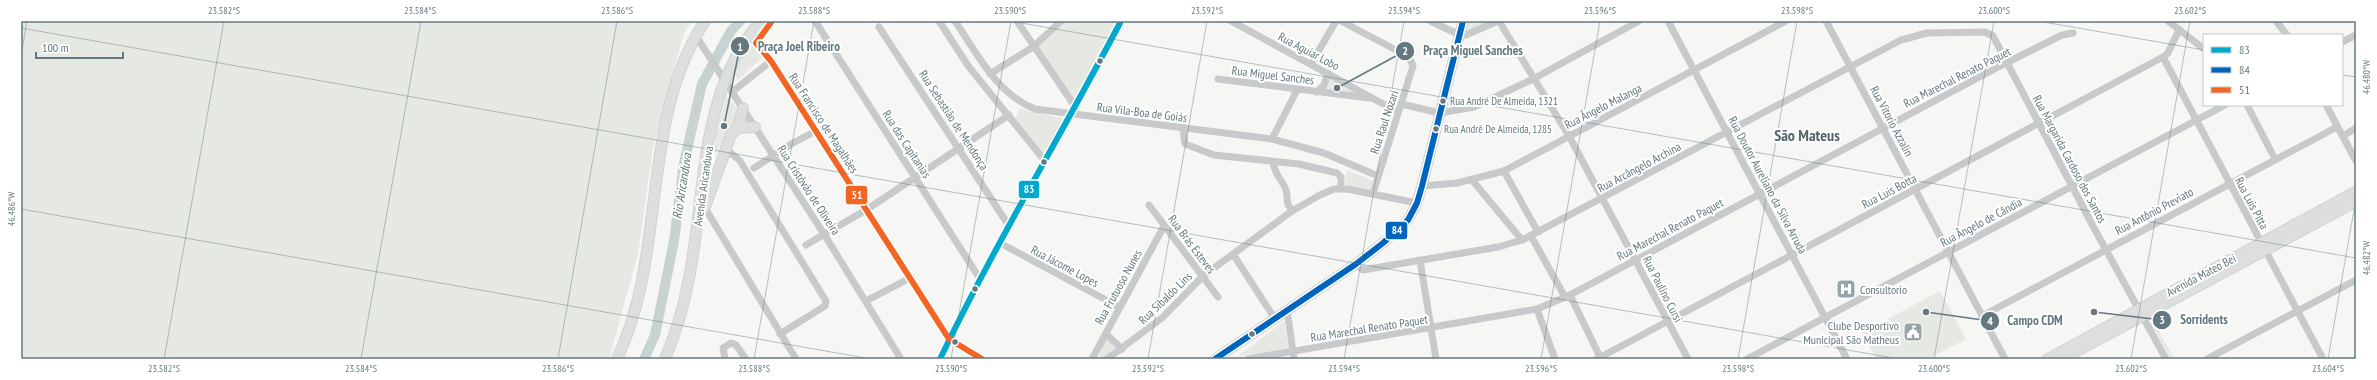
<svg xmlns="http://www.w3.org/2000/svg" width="2377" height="380" viewBox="0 0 2377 380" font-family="'PT Sans Narrow',sans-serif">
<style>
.green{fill:#e6e8e3}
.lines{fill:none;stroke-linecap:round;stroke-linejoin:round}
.river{stroke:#c7d3d3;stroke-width:10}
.major-casing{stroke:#d1d2d2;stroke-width:11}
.highway-casing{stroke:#d1d2d2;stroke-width:12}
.minor{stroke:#c7c9ca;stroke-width:7}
.major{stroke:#dddede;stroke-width:9}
.highway{stroke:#dddede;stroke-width:10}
.bus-1-casing{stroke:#fff;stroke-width:9}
.bus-2-casing{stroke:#fff;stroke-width:9}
.bus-3-casing{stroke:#fff;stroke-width:9}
.bus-1{stroke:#00a9ce;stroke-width:6}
.bus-2{stroke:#0065bd;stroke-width:6}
.bus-3{stroke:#f26522;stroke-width:6}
.ticks{fill:none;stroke:#63797f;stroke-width:1;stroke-opacity:0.45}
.bus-dot{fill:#63797f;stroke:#fff;stroke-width:1.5}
.labels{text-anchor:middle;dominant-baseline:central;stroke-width:4;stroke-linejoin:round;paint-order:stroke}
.bus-label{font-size:11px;fill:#63797f;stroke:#fff;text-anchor:start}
.street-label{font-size:12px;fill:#63797f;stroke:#fff}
.poi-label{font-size:12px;fill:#63797f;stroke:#fff;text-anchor:start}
.water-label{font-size:13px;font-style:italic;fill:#5e7879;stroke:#fff}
.district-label{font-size:16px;font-weight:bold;fill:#55656a;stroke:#fff}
.leader{fill:none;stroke:#63797f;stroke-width:1.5}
.callout-dot{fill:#63797f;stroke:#fff;stroke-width:1.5}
.mark-label{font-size:12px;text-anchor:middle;font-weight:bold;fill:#fff}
.callout-label{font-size:13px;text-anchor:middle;font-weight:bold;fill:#63797f;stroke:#fff;stroke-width:4;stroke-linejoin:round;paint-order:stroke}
.line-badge{stroke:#fff;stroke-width:1.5}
.badge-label{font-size:11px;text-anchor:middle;font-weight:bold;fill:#fff}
.neatline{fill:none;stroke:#63797f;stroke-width:1.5}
.ticks-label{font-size:10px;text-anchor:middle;fill:#63797f}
</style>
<rect width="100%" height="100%" fill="#f6f6f5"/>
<g class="green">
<polygon points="21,21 692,21 684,33 653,148 638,254 609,359 21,359"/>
<polygon points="1064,21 1119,21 1074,105 1037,48"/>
<polygon points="1465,21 1493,21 1464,33"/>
<polygon points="751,42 764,56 737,81 735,70"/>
<polygon points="1328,77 1361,95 1323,91 1328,86"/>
<polygon points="726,96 735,106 737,116 715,154 715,134"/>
<polygon points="1020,109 1065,119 1044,157 1015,119"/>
<polygon points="1348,170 1373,181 1369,192 1347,187 1345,177"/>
<polygon points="1940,291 1966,339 1928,359 1876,359 1862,333"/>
<polygon points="1284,321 1289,350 1238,356"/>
<polygon points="2154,322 2174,359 2171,359 2151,323"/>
<polygon points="1106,338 1117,350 1104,359 1098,359"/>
</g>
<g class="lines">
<polyline class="river" points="644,359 655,335 674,241 684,163 702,84 731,31 740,21"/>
<g class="major-casing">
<g id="major">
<polyline points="1215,359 1356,264 1383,243 1408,220 1417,203 1422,186 1463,21"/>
<polyline points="2047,359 2356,191"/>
<polyline points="2063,359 2356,202"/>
</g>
</g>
<g class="highway-casing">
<g id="highway">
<polyline points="738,128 743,108"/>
<polyline points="705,207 731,135 738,128 755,127"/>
<path d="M617 359C668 252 639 121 705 21"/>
<path d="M665 359C676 333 684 305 689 278 706 193 699 89 761 21"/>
</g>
</g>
<g class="minor">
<polyline points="772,21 756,43 771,61 949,339 982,359"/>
<polyline points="815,21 980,279"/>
<polyline points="939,21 969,67 1045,161"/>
<path d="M955 21C977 54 997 94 1035 109L1272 139 1324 153 1378 176"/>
<polyline points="1017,21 1076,108"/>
<polyline points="1231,21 1398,112"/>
<polyline points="1341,21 1409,57 1413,66 1373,193"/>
<polyline points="1430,21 1460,35 1466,35 1498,21"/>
<polyline points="1499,21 1569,136 1688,359"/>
<polyline points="1668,21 1847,359"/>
<polyline points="1826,21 2005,359"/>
<polyline points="2168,21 2204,49"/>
<polyline points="2276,21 2287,35"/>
<polyline points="879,27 1009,226"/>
<polyline points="696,36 824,234 901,359"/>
<polyline points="2342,42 2356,35"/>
<polyline points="2163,57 2323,359"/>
<polyline points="1311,64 1336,21"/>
<polyline points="990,74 1033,47 1061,21"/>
<polyline points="1218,79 1369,98"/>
<polyline points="732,92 771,61"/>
<polyline points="1317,92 1324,85 1328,73"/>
<polyline points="1401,104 1440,113 1474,107 1533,79 1639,21"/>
<polyline points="2247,105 2275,159"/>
<polyline points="2326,105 2356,161"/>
<polyline points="1183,128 1185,144 1214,155 1299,164 1337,173 1341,177 1341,189"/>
<polyline points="2343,136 2356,128"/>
<polyline points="1272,139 1297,90"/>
<polyline points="724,159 726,155 731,153 740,161 826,301 825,306 780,334"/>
<path d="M1273 162C1275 176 1282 179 1286 190 1289 200 1284 200 1292 211"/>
<polyline points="754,168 793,143 816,131"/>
<polyline points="1504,171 1538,232"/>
<polyline points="1472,180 1522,240"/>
<polyline points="1422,186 1457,183 1504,171 1786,21"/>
<polyline points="1149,205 1218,297"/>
<polyline points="705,208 796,359"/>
<polyline points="1531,236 1565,297"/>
<polyline points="1000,243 1119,307"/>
<polyline points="806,245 866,210 1009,115"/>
<polyline points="1233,254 1275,319"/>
<polyline points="1420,260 1436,359"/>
<polyline points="1356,264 1363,270 1498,247 1522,240 1901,40 1927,33 1985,32 1993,36 2094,228 2166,359"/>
<polyline points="1570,295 1600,357"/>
<polyline points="866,301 910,278"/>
<polyline points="1537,309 1555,359"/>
<polyline points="1287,310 1294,359"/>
<polyline points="1982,316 2337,127"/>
<polyline points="1106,334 1122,349"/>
<polyline points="725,359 723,348 731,343 736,345 746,359"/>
<path d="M940 359C995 244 1062 134 1121 21"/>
<polyline points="1092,359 1164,226"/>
<polyline points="1107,359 1162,318 1203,276 1292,211 1320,195 1334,189 1347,189 1417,203"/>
<polyline points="1248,359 1537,309 1570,295 2002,65 2062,35 2073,33"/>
<polyline points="1597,359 2163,57 2168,53 2179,30"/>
<polyline points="1747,359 2225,105"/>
<polyline points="2207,359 2356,280"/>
</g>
<use href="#major" class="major"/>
<use href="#highway" class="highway"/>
<g class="bus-1-casing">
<path id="bus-1" d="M940 359C995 244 1062 134 1121 21"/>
</g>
<g class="bus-2-casing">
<polyline id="bus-2" points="1215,359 1356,264 1383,243 1408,220 1417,203 1422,186 1463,21"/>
</g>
<g class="bus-3-casing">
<polyline id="bus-3" points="772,21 756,43 771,61 949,339 982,359"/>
</g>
<use href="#bus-1" class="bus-1"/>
<use href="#bus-2" class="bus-2"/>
<use href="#bus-3" class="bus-3"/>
</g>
<path class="ticks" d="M1010 21 2356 258M2038 21 2204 50M21 28 1899 359M21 56 27 21M2342 75 2356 77M21 209 871 359M164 359 224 21M361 359 421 21M558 359 617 21M754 359 814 21M951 359 1011 21M1148 359 1207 21M1344 359 1404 21M1541 359 1600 21M1738 359 1797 21M1934 359 1994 21M2131 359 2190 21M2328 359 2356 198"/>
<defs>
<g id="hospital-square" transform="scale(1)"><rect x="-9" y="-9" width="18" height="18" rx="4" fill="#96a5a8" stroke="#fff"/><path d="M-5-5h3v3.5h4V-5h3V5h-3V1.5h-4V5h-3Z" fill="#fff"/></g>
<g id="civic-square" transform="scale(1)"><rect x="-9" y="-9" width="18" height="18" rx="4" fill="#96a5a8" stroke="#fff"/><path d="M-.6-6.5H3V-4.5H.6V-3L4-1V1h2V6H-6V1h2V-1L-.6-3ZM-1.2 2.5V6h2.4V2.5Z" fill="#fff"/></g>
</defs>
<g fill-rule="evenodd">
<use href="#hospital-square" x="1846" y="289"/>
<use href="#civic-square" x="1913" y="332"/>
</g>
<g class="bus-dot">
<circle cx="1100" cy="61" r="3.5"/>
<circle cx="1443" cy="101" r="3.5"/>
<circle cx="1436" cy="129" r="3.5"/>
<circle cx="1044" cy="162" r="3.5"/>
<circle cx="975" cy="289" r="3.5"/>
<circle cx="1252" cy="334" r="3.5"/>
<circle cx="955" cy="342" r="3.5"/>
</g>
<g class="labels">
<g class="bus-label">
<text x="1450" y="101">Rua André De Almeida, 1321</text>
<text x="1444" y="129">Rua André De Almeida, 1285</text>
</g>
<g class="street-label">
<text transform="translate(1309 51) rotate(28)">Rua Aguiar Lobo</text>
<text transform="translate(1273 75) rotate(7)">Rua Miguel Sanches</text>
<text transform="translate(1957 77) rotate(-27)">Rua Marechal Renato Paquet</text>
<text transform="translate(1603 106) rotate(-27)">Rua Ângelo Malanga</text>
<text transform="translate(1142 112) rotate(7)">Rua Vila-Boa de Goiás</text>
<text transform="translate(954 120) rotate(57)">Rua Sebastião de Mendonça</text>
<text transform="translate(1892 121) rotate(62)">Rua Vitorio Azzalin</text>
<text transform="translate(1384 122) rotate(-72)">Rua Raul Nozari</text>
<text transform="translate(824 123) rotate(57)">Rua Francisco de Magalhães</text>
<text transform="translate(907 144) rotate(57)">Rua das Capitanias</text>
<text transform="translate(2070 159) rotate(62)">Rua Margarida Cardoso dos Santos</text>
<text transform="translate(1639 167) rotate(-28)">Rua Arcângelo Archina</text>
<text transform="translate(1768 185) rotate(62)">Rua Doutor Aureliano da Silva Arruda</text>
<text transform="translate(703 186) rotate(-82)">Avenida Aricanduva</text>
<text transform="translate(809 190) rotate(57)">Rua Cristóvão de Oliveira</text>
<text transform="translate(1889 191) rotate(-28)">Rua Luis Botta</text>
<text transform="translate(2252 203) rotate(62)">Rua Luis Pitta</text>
<text transform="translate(2154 211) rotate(-28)">Rua Antônio Previato</text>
<text transform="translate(1981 222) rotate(-28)">Rua Ângelo de Cândia</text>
<text transform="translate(1670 229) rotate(-28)">Rua Marechal Renato Paquet</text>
<text transform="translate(1192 244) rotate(53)">Rua Brás Esteves</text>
<text transform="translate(1065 266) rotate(28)">Rua Jácome Lopes</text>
<text transform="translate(2201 275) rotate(-28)">Avenida Mateo Bei</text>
<text transform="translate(1118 287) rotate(-61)">Rua Frutuoso Nunes</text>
<text transform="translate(1663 289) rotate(63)">Rua Paulino Cursi</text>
<text transform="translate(1165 298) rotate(-44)">Rua Sibaldo Lins</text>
<text transform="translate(1369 328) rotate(-9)">Rua Marechal Renato Paquet</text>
</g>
<g class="poi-label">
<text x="1860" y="289">Consultorio</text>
<text x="1899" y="325" text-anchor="end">Clube Desportivo<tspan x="1899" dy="14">Municipal São Matheus</tspan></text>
</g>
<g class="water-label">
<text transform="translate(682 186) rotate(-81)">Rio Aricanduva</text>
</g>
<g class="district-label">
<text x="1807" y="135">São Mateus</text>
</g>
</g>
<path class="leader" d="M724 126L740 46M1337 88L1405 51M2094 312L2162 320M1926 312L1990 321"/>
<g class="callout-dot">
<circle cx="724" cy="126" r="4"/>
<circle cx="1337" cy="88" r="4"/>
<circle cx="2094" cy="312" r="4"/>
<circle cx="1926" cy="312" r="4"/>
<circle cx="740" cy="46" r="10"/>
<circle cx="1405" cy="51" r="10"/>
<circle cx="2162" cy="320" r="10"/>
<circle cx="1990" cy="321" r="10"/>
</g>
<g class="mark-label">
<text x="740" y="51">1</text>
<text x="1405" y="55">2</text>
<text x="2162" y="324">3</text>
<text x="1990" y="325">4</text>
</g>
<g class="callout-label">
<text x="799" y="51">Praça Joel Ribeiro</text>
<text x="1473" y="55">Praça Miguel Sanches</text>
<text x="2204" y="324">Sorridents</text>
<text x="2035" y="325">Campo CDM</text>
</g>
<g class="line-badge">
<rect x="1018" y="180" width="22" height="19" rx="4" fill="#00a9ce"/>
<rect x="845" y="185" width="23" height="20" rx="4" fill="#f26522"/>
<rect x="1385" y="221" width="23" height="19" rx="4" fill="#0065bd"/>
</g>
<g class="badge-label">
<text x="1029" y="193">83</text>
<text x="857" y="199">51</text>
<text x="1397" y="234">84</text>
</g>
<rect width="2377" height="380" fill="none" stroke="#ffffff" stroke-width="44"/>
<rect x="2203" y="34" width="140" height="72" fill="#ffffff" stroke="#c1c9cc"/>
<rect x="2211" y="47" width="20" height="6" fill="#00a9ce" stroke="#c1c9cc"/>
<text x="2239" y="54" font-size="12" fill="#63797f">83</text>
<rect x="2211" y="67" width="20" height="6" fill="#0065bd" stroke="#c1c9cc"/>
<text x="2239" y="74" font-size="12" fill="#63797f">84</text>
<rect x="2211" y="87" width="20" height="6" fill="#f26522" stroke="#c1c9cc"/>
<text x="2239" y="94" font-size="12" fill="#63797f">51</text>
<path d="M36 52v6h87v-6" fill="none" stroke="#63797f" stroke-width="2"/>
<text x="42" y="52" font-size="12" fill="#63797f" stroke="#ffffff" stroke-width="3" paint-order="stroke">100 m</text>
<rect x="22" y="22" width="2333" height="336" class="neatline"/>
<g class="ticks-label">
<text x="224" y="14">23.582°S</text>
<text x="420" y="14">23.584°S</text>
<text x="617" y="14">23.586°S</text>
<text x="814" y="14">23.588°S</text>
<text x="1010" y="14">23.590°S</text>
<text x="1207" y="14">23.592°S</text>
<text x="1404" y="14">23.594°S</text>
<text x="1600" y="14">23.596°S</text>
<text x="1797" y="14">23.598°S</text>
<text x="1994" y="14">23.600°S</text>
<text x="2190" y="14">23.602°S</text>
<text transform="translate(2366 77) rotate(-90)" y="4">46.480°W</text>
<text transform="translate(11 209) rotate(-90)" y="4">46.486°W</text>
<text transform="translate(2366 258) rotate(-90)" y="4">46.482°W</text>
<text x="164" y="372">23.582°S</text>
<text x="361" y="372">23.584°S</text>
<text x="558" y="372">23.586°S</text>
<text x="754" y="372">23.588°S</text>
<text x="951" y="372">23.590°S</text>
<text x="1148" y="372">23.592°S</text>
<text x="1344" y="372">23.594°S</text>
<text x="1541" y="372">23.596°S</text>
<text x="1738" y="372">23.598°S</text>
<text x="1934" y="372">23.600°S</text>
<text x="2131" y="372">23.602°S</text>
<text x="2328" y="372">23.604°S</text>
</g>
</svg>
